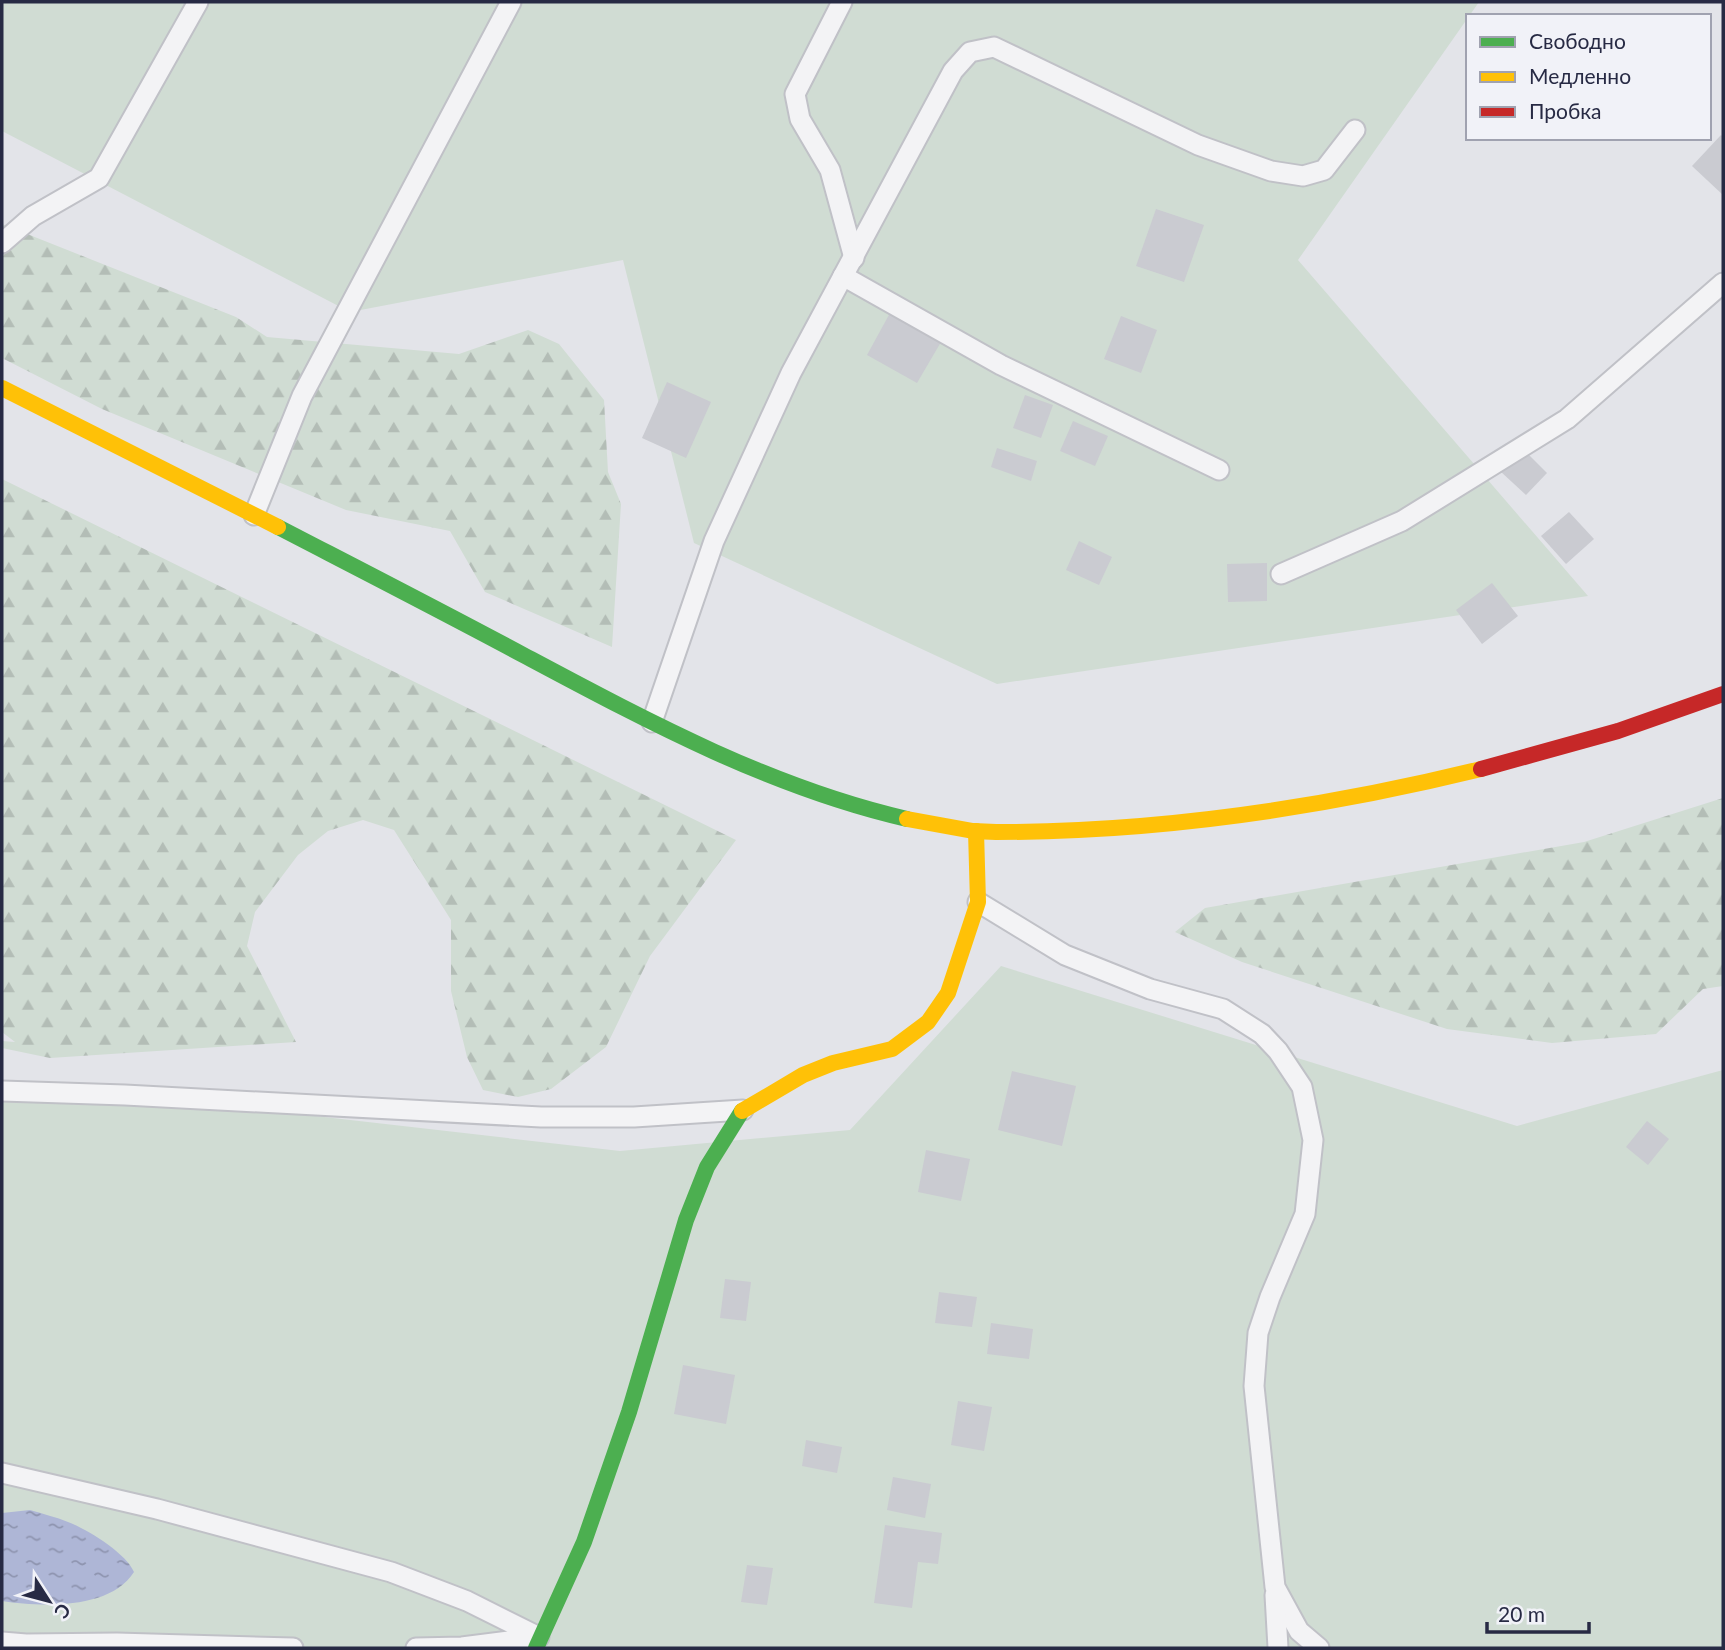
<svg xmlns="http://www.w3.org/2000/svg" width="1725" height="1650" viewBox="0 0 1725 1650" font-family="Lato,sans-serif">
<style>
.green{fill:#d0dcd3}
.forest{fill:url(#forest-firs)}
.water{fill:url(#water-ripples)}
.building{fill:#cacbd1}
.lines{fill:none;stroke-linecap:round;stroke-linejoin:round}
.lane-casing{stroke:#c0c1c7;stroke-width:23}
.lane{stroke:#f3f3f5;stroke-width:19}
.fast{stroke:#4caf50;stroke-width:16}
.slow{stroke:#ffc107;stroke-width:16}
.jam{stroke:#c62828;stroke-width:16}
</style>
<defs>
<pattern id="forest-firs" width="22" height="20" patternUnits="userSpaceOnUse" patternTransform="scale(1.75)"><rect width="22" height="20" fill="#d0dcd3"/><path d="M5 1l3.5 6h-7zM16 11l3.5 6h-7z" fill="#b3bdb6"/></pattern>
<pattern id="water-ripples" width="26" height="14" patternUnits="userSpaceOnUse" patternTransform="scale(1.75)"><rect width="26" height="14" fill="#aeb6d6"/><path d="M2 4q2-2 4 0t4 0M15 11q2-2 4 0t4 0" fill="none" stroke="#8e94af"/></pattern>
</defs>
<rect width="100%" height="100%" fill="#e3e4e9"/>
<g class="green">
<polygon points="2,2 1479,2 1298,260 1588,596 997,684 694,543 623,260 350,312 2,131"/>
<polygon points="1001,966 1517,1126 1723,1070 1723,1648 2,1648 2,1080 620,1151 850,1130"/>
</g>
<g class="forest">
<polygon points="2,224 236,317 267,337 459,354 528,330 559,344 604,400 608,472 621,504 612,647 485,592 450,531 346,510 102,409 2,358"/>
<polygon points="2,479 736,840 650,956 606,1047 551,1089 518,1097 483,1090 467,1057 451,991 451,920 394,830 363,820 328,831 298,855 255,912 247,946 296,1042 50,1058 2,1048 2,1041 15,1042 2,1032"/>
<polygon points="1723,798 1723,986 1703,989 1656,1034 1552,1043 1447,1029 1242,962 1175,932 1205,908 1584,842"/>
</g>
<path class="water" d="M30 1510C43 1514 56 1517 68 1522 87 1529 126 1553 134 1572 110 1610 41 1607 2 1601V1513Z"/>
<g class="building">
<polygon points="1721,135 1723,137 1723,195 1692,166"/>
<polygon points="1156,209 1204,225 1184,282 1136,266"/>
<polygon points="890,313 941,342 917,383 867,355"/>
<polygon points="1121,316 1157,330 1141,373 1104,359"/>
<polygon points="667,382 711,402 686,458 642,438"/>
<polygon points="1025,395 1053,405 1041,438 1013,428"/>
<polygon points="1073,421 1108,436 1095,466 1060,451"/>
<polygon points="997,448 1037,461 1031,481 991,467"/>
<polygon points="1522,448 1547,473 1526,495 1500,471"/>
<polygon points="1569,512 1594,539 1566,564 1541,536"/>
<polygon points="1079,541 1112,557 1099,585 1066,570"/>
<polygon points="1267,563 1267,601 1228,602 1227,564"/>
<polygon points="1492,583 1518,616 1482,644 1456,610"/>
<polygon points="1012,1071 1076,1086 1062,1146 998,1130"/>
<polygon points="1647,1121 1669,1139 1648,1165 1626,1147"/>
<polygon points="926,1150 970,1159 961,1201 918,1192"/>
<polygon points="725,1279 751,1282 746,1321 720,1318"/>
<polygon points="939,1292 977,1297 972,1327 935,1323"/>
<polygon points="991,1323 1033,1329 1029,1359 987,1354"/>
<polygon points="683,1365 735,1375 726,1424 674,1414"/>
<polygon points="958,1401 992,1407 984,1451 951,1445"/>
<polygon points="806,1440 842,1447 837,1473 802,1466"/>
<polygon points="893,1477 931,1484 925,1518 887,1510"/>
<polygon points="885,1525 942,1533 938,1564 918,1562 912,1608 874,1603"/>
<polygon points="747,1565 773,1568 767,1605 741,1602"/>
</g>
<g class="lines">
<g class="lane-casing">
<g id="lane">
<polyline points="842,2 795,94 800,119 830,170 854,258"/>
<polyline points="2,243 33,216 99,178 198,2"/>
<polyline points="843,276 1001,365 1219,470"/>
<polyline points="254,515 302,396 511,2"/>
<polyline points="1281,574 1402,521 1567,419 1723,283"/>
<polyline points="652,722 714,541 791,373 953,71 970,52 994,47 1198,145 1271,171 1303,176 1324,170 1355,130"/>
<polyline points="978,902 1065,955 1150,989 1223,1009 1262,1034 1278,1051 1302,1087 1313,1140 1305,1214 1270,1297 1258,1333 1254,1386 1275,1587 1299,1631 1319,1648"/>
<polyline points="2,1091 125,1095 541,1117 634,1117 743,1110"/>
<polyline points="2,1473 157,1509 391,1572 467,1601 539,1637 462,1647 416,1648"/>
<polyline points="1275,1595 1278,1648"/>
<polyline points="2,1642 26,1644 117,1643 293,1648"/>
</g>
</g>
<use href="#lane" class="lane"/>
<g class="fast">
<path d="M278 527C361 570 445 613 527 657 649 722 772 788 907 819"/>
<polyline points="536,1648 584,1542 629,1412 686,1220 707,1167 742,1111"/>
</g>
<g class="slow">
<polyline points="2,388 278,527"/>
<path d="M907 819 973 831 996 832C1160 832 1322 808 1481 769"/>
<polyline points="742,1111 803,1075 833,1063 892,1049 928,1022 948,993 978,902 976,831"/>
</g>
<polyline class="jam" points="1481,769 1618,731 1723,694"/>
</g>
<rect width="1725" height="1650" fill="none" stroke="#272a44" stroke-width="7"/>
<rect x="1466" y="14" width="245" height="126" fill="#f1f2f8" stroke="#a0a2b0" stroke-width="2"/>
<rect x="1480" y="37" width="35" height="10" fill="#4caf50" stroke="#a0a2b0" stroke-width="2"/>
<text x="1529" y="49" font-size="21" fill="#272a44">Свободно</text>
<rect x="1480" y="72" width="35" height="10" fill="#ffc107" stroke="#a0a2b0" stroke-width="2"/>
<text x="1529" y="84" font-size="21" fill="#272a44">Медленно</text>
<rect x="1480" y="107" width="35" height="10" fill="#c62828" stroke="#a0a2b0" stroke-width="2"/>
<text x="1529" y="119" font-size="21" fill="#272a44">Пробка</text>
<g transform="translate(49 1601) rotate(126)" stroke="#f1f2f8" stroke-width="5" paint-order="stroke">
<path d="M0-5L12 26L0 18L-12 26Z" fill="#272a44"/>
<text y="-10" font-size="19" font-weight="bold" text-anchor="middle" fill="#272a44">С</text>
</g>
<path d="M1487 1622v10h102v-10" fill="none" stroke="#272a44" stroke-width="3.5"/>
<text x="1498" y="1622" font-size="21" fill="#272a44" stroke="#f1f2f8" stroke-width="5" paint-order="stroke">20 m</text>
</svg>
